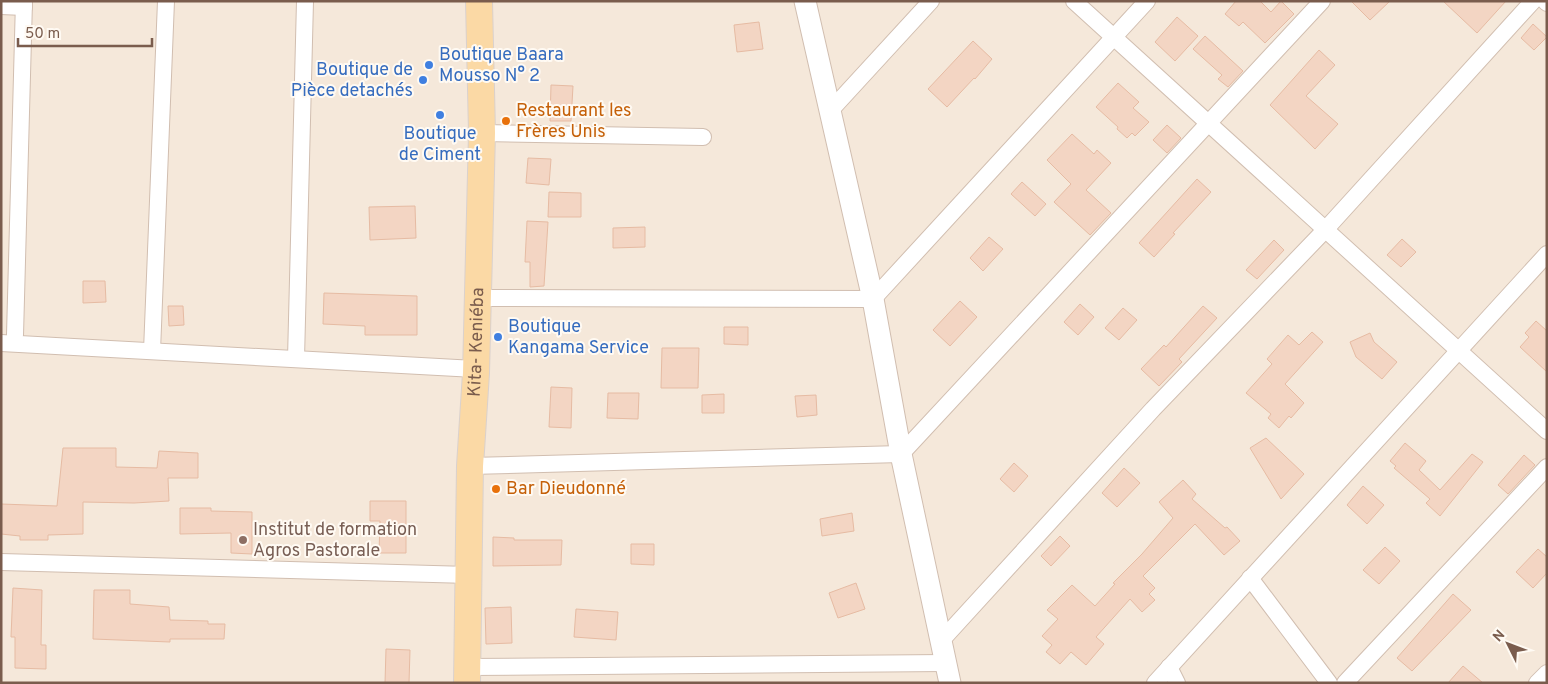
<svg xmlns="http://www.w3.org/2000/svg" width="1548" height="684" viewBox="0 0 1548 684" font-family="Overpass,sans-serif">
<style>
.residential{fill:#f5e8da}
.building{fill:#f3d5c3;stroke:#e6bba3}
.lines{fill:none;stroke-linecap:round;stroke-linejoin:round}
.minor-casing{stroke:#d1beb0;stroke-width:18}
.tertiary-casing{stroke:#d1beb0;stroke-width:23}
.primary-casing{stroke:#dad1cd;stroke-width:28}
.minor{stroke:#fff;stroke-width:16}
.tertiary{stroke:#fff;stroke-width:21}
.primary{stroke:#fbd9a5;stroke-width:26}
.shop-dot{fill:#3f7fe0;stroke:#fffaf3;stroke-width:2}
.food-dot{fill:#e8710a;stroke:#fffaf3;stroke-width:2}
.education-dot{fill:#8d6e63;stroke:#fffaf3;stroke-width:2}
.labels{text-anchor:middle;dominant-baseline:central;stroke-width:4;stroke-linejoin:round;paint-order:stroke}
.shop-label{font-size:18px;fill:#366cbe;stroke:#fffaf3;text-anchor:start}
.food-label{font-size:18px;fill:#c56008;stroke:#fffaf3;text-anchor:start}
.street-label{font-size:18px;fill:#7a5c4d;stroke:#fffaf3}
.education-label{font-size:18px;fill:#785e54;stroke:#fffaf3;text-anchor:start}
</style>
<rect width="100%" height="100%" fill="#fdf6ec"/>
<rect class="residential" x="1" y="1" width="1546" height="682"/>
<g class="building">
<polygon points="1236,1 1260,1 1271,12 1281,1 1294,14 1265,43 1243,22 1239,26 1225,14"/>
<polygon points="1351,1 1390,1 1370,20"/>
<polygon points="1443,1 1506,1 1477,33"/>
<polygon points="1177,17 1198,36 1175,61 1155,42"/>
<polygon points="759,22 763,49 737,52 734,25"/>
<polygon points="1533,24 1547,37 1534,50 1521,38"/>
<polygon points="1205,36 1243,71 1228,87 1218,79 1222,75 1193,49"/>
<polygon points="973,41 992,59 975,79 974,78 947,107 928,89"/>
<polygon points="1319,50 1335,65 1306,96 1338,124 1315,149 1270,105"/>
<polygon points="1118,83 1139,102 1133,108 1149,122 1135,136 1132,133 1127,138 1117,129 1118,127 1096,107"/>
<polygon points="551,85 573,86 571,121 550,121"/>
<polygon points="1167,125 1181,138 1167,153 1153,140"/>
<polygon points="1072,134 1094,154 1097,150 1111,163 1086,190 1111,213 1090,235 1054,202 1071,184 1047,160"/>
<polygon points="528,158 551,159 549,185 526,183"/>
<polygon points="1197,179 1211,192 1173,233 1175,234 1154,257 1139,243"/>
<polygon points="1022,182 1046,204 1035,216 1011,194"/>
<polygon points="549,192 581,193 581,217 548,217"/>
<polygon points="415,206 416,238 370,240 369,207"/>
<polygon points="527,221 548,222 544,286 530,287 530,262 525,262"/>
<polygon points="645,227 645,247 613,248 613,228"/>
<polygon points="989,237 1003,249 983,271 970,258"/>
<polygon points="1402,239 1416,252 1401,267 1387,255"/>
<polygon points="1274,240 1284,250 1257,279 1246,270"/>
<polygon points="83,281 105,281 106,302 83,303"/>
<polygon points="324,293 417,296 417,335 365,335 365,326 323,324"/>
<polygon points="960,301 977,317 950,346 933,330"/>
<polygon points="1080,304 1094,317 1078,335 1064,322"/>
<polygon points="168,306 183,306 184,325 169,326"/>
<polygon points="1203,306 1217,318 1179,359 1182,362 1159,386 1141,369 1164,345 1166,347"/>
<polygon points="1123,308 1137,320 1119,340 1105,328"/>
<polygon points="1536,321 1547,331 1547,372 1520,347 1529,337 1525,333"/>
<polygon points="724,327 748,327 748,345 724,344"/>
<polygon points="1312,332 1323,342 1285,384 1304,403 1291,418 1289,416 1279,428 1268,418 1271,414 1246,393 1272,364 1267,359 1288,335 1299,345"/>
<polygon points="1370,333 1374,342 1397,362 1382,379 1356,357 1350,342"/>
<polygon points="662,348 699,348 698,388 661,388"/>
<polygon points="551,387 572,388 571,428 549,427"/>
<polygon points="608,393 639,393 638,419 607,418"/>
<polygon points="724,394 724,413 702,413 702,395"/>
<polygon points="816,395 817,415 797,417 795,396"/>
<polygon points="1266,438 1304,474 1281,499 1250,448"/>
<polygon points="1405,443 1426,461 1419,470 1440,490 1472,454 1483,462 1440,516 1426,503 1430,499 1394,468 1396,466 1390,461"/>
<polygon points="63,448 116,448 116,467 157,468 159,451 198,453 198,478 168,478 169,501 134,503 83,502 83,534 48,535 48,540 20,540 20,536 1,534 1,504 57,506"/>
<polygon points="1524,455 1535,465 1508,494 1498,485"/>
<polygon points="1014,463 1028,476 1014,492 1000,479"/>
<polygon points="1124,468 1140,483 1117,507 1102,493"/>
<polygon points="1183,480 1196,494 1192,499 1225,528 1227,527 1240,541 1224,555 1195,524 1143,576 1155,588 1149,594 1155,600 1142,612 1130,599 1096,637 1104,644 1086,665 1071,652 1060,664 1046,652 1052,645 1042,636 1058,619 1047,610 1072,585 1095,606 1115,584 1113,583 1142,554 1173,518 1159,502"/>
<polygon points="1363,486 1384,505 1367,524 1347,505"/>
<polygon points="370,501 406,501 406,553 379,553 380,521 370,521"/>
<polygon points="180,508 211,508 211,511 252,512 252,554 231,553 231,533 180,534"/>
<polygon points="852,513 854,531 822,536 820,519"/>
<polygon points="1060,536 1070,546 1051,566 1041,556"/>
<polygon points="493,537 514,538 514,540 562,540 561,565 493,566"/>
<polygon points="631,544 654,544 654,565 631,564"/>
<polygon points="1385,547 1400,561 1379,584 1363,570"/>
<polygon points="1538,549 1547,557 1547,573 1533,588 1516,572"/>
<polygon points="856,583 865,609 838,618 829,593"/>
<polygon points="13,588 42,590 41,645 46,645 46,669 15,668 15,637 11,637"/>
<polygon points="94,590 130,590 130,604 169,607 170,620 208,621 208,624 225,624 224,639 170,639 170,642 93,639"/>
<polygon points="1453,594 1471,610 1412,671 1397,658"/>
<polygon points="511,607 512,643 486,644 485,608"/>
<polygon points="576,609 618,612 616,640 574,637"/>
<polygon points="386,649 410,650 409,683 385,683"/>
<polygon points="1463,666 1483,683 1448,683"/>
</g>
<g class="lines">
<g class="minor-casing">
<g id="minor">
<polyline points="1074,1 1547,431"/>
<polyline points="1545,1 1547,3"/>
<polyline points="1,6 24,7"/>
<polyline points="830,111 931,1"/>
<polyline points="482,133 703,137"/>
<polyline points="477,298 873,299 1147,1"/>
<polyline points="15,335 24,1"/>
<polyline points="1,343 475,369"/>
<polyline points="152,351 166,1"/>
<polyline points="296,359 305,1"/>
<polyline points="470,466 901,454 1322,1"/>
<polyline points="1,562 469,575"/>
<polyline points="1250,578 1329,683"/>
<polyline points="941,641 1153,409 1325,230 1533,1"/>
<polyline points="467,667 946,663"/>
<polyline points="1169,667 1177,683"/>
<polyline points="1155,683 1547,254"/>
<polyline points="1345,683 1547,467"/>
<polyline points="1537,683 1547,673"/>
</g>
</g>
<g class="tertiary-casing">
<polyline id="tertiary" points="805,1 873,299 901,454 950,683"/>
</g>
<g class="primary-casing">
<g id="primary">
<path id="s1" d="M467 683 470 466 476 373 482 133 479 1"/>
</g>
</g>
<use href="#minor" class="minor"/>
<use href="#tertiary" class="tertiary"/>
<use href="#primary" class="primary"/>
</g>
<g class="shop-dot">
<circle cx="429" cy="65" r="5"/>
<circle cx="423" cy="80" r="5"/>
<circle cx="440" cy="115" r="5"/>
<circle cx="498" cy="337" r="5"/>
</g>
<g class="food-dot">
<circle cx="506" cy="121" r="5"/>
<circle cx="496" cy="489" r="5"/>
</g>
<circle class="education-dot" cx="243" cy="540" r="5"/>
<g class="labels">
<g class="shop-label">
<text x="439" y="55">Boutique Baara<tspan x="439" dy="21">Mousso N° 2</tspan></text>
<text x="413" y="70" text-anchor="end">Boutique de<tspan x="413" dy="21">Pièce detachés</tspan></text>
<text x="440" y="134" text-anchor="middle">Boutique<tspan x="440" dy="21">de Ciment</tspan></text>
<text x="508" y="327">Boutique<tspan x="508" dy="21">Kangama Service</tspan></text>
</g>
<g class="food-label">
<text x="516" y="111">Restaurant les<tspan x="516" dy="21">Frères Unis</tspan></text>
<text x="506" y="489">Bar Dieudonné</text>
</g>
<g class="street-label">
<text stroke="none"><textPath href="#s1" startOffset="341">Kita- Keniéba</textPath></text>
</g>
<g class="education-label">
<text x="253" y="530">Institut de formation<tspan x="253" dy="21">Agros Pastorale</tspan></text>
</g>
</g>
<rect width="1548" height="684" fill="none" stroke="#7a5c4d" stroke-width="5"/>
<g transform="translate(1508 644) rotate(312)" stroke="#fffaf3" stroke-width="4" paint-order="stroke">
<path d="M0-4L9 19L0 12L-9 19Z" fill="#7a5c4d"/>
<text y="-8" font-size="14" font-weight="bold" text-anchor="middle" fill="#7a5c4d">N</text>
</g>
<path d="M18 38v8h134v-8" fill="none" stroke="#7a5c4d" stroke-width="2.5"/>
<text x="25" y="38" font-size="15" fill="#7a5c4d" stroke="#fffaf3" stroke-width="4" paint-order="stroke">50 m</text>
</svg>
